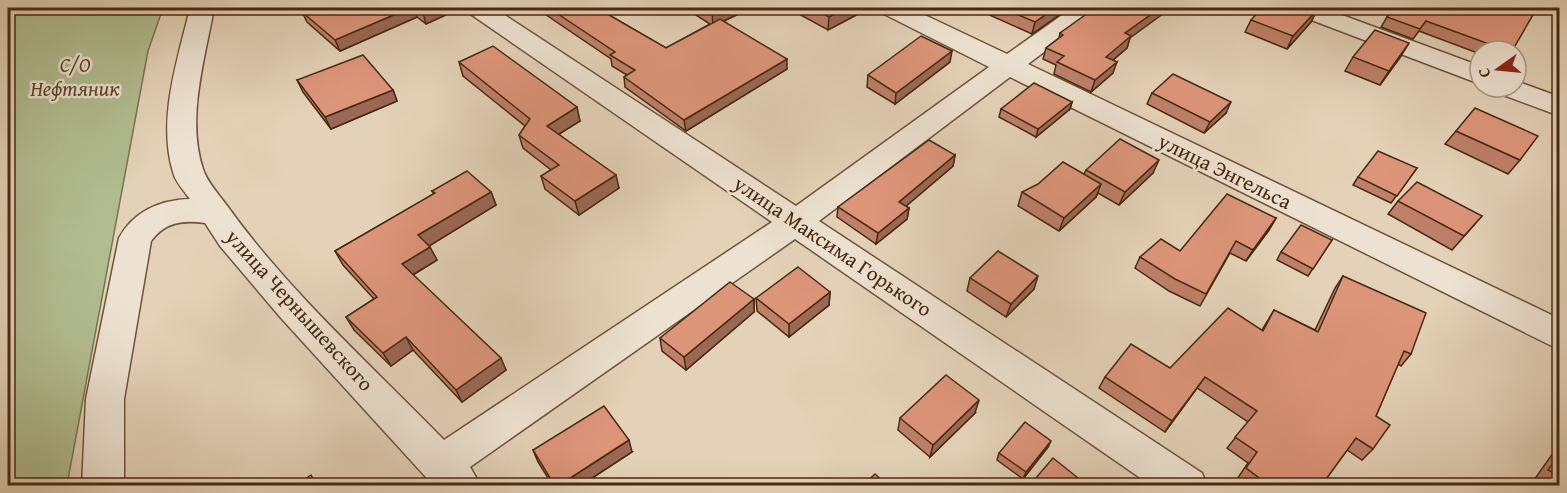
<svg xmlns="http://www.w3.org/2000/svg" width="1567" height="493" viewBox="0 0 1567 493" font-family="'Gentium Book Plus',serif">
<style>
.green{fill:#b1bd91;stroke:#7c7450;stroke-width:1.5}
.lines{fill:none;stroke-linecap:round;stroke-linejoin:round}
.minor-casing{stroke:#6e543a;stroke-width:3}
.minor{fill:#ede2d1;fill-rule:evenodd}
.wall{fill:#be8069;stroke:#472a10;stroke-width:1.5}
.shaded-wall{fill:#9b6855;stroke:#472a10;stroke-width:1.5}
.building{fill:#dd957a;stroke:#472a10;stroke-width:1.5}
.labels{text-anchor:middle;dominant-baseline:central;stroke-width:5;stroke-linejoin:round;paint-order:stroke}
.park-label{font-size:21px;font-style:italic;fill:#5c472a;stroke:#ede2d1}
.street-label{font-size:21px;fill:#472a10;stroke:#ede2d1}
</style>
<rect width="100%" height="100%" fill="#e4d2b8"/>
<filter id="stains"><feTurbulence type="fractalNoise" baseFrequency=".00333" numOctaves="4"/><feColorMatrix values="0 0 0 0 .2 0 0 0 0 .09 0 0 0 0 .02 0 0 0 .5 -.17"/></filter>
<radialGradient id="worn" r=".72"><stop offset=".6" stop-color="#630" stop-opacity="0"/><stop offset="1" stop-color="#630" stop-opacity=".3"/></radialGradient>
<polygon class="green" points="8,8 163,8 148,51 67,485 8,485"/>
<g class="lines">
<g class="minor-casing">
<g id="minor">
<path d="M190 8H214C205 59 186 118 203 169 207 182 220 196 228 207 289 292 371 365 444 440L772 222 469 13 466 8H494L796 206 989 67 882 13 879 8H910L1007 54 1072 8H1099L1096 13 1028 64 1560 319V350L1010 77 819 221 1202 473 1207 486H1152L795 239 470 467 481 486H434L281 318 220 246 205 223C183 220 165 222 151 241L124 399V486H82L86 399 119 238C134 211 160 200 190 199 184 191 175 181 173 172 157 119 178 59 190 8Z"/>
<polygon points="1290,8 1323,8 1480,66 1480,84 1293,13"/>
<polygon points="1516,81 1560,97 1560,116 1498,93 1494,87 1516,87"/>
</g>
</g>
<use href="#minor" class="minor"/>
</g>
<g class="wall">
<polygon points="312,8 461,8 426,24 417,17 340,51 307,22 302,12"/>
<polygon points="536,8 597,8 666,48 710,24 685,8 749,8 749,9 724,21 787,69 686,131 625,87 624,77 627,75 612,66 611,59"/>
<polygon points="788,8 862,8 862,12 828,30"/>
<polygon points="974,8 1069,8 1032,34"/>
<polygon points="1395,8 1512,51 1480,51 1480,54 1419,31 1413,39 1381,27 1387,17"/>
<polygon points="1317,10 1311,22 1287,49 1245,32 1251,20"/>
<polygon points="1060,33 1130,38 1127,48 1113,60 1113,73 1091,92 1054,74 1056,65 1043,59 1046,48 1059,38"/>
<polygon points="1401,56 1380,85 1345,71 1353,57"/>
<polygon points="459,62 580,121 559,134 619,188 579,215 545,189 541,176 551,170 523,148 519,135 525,126 463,76"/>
<polygon points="950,62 895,104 867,87 868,75"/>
<polygon points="297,80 393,90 397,101 331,129 303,92"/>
<polygon points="1152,93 1226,113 1204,133 1147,104"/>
<polygon points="1072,102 1070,109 1036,137 999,117 1001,109"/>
<polygon points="1456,131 1520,160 1508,174 1445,144"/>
<polygon points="955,155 953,166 906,206 909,208 907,219 876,244 837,217 838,207"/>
<polygon points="1417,168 1391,203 1353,185 1358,177"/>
<polygon points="1086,170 1153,173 1119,205 1098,193 1096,197 1059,231 1018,206 1022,192 1084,174"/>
<polygon points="432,191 491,192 496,205 429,246 437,260 413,275 506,370 462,402 413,350 391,366 354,330 346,317 374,299 343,265 335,251 434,194"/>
<polygon points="1398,201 1482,216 1452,250 1388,214"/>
<polygon points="1276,218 1269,230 1246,261 1230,253 1200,306 1169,291 1135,268 1140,257 1180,251"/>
<polygon points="1332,240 1308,276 1277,260 1281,252"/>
<polygon points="1343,276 1411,354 1401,366 1398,364 1376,416 1373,449 1362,460 1347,450 1321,486 1246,486 1237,479 1248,463 1227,448 1248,422 1197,388 1165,432 1099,388 1105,377 1170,368 1262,330 1274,310 1315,330 1335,288"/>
<polygon points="970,278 1034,289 1006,317 967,291"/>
<polygon points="830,292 829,305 789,337 757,311 756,298"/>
<polygon points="754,299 754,312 686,370 662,351 660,338"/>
<polygon points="975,413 930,457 898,430 900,418"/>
<polygon points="1560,443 1560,486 1544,486 1534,480"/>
<polygon points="1048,447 1023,479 997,460 999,453"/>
<polygon points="533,450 632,452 580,486 553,486 538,462"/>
</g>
<g class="shaded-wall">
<polygon points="410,8 414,8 417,17 340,51 335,40"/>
<polygon points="435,8 461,8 426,24 423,13"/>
<polygon points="724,8 749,8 749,9 713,26 712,13"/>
<polygon points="846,8 862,8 862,12 828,30 829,17"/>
<polygon points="1055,8 1069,8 1032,34 1035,22"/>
<polygon points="1160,8 1171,8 1130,38 1127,48 1102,69 1106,57 1125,33"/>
<polygon points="1317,10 1311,22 1287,49 1293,36"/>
<polygon points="1409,43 1401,56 1380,85 1389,71"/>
<polygon points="952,51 950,62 895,104 896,93"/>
<polygon points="787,59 787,69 686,131 684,120"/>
<polygon points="1117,62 1113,73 1091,92 1095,80"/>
<polygon points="393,90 397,101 331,129 325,117"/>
<polygon points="1072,102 1070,109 1036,137 1038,129"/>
<polygon points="1231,102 1226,113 1204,133 1210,122"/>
<polygon points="577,107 580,121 551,139 547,126"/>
<polygon points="955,155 953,166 898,213 899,202"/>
<polygon points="1159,160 1153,173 1119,205 1125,192"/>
<polygon points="616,175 619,188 579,215 575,201"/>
<polygon points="1101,184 1096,197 1059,231 1064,218"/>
<polygon points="491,192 496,205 424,249 418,235"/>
<polygon points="909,208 907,219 876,244 878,233"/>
<polygon points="1276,218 1269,230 1246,261 1253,250"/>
<polygon points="430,247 437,260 409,277 402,264"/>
<polygon points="1038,276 1034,289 1006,317 1011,304"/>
<polygon points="830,292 829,305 789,337 789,324"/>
<polygon points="754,299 754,312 686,370 684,357"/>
<polygon points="406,337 413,350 391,366 383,353"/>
<polygon points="501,358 506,370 462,402 456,390"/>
<polygon points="1205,377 1165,432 1172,421"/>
<polygon points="979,400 975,413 930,457 933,445"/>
<polygon points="629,440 632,452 580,486 558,486"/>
<polygon points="1051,441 1048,447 1023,479 1026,472"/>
</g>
<g class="building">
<polygon points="312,8 410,8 335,40 302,12"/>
<polygon points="415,8 435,8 423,13"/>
<polygon points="549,8 597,8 666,48 720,19 787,59 684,120 624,77 635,70 610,55 615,52"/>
<polygon points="704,8 724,8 712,13"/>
<polygon points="812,8 846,8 829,17"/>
<polygon points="1002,8 1055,8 1035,22"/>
<polygon points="1095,8 1160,8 1125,33 1131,36 1106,57 1117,62 1095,80 1057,62 1064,56 1046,48 1063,35 1060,33"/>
<polygon points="1262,8 1310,8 1317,10 1293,36 1251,20"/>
<polygon points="1395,8 1537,8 1512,51 1508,51 1426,21 1420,29 1387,17"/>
<polygon points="1375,30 1409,43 1389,71 1353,57"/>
<polygon points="921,36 952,51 896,93 868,75"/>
<polygon points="493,46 577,107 547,126 616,175 575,201 541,176 559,165 519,135 530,119 459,62"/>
<polygon points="363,55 393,90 325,117 297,80"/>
<polygon points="1173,74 1231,102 1210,122 1152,93"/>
<polygon points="1034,83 1072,102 1038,129 1001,109"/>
<polygon points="1475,108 1538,136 1520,160 1456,131"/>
<polygon points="1120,139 1159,160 1125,192 1086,170"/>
<polygon points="929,140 955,155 899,202 909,208 878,233 838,207"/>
<polygon points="1378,151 1417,168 1397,196 1358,177"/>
<polygon points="1063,162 1101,184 1064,218 1022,192 1038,184"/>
<polygon points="467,171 491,192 418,235 430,247 402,264 501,358 456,390 406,337 383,353 346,317 377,297 335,251 435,193 432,191"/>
<polygon points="1417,182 1482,216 1464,236 1398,201"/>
<polygon points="1227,194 1276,218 1253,250 1236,241 1206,294 1175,279 1140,257 1161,239 1180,251"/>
<polygon points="1301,225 1332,240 1313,269 1281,252"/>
<polygon points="998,251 1038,276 1011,304 970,278"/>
<polygon points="798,267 830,292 789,324 756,298"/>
<polygon points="1343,276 1426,313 1411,354 1404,351 1376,416 1390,425 1373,449 1356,438 1321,486 1270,486 1246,468 1257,452 1235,437 1257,411 1205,377 1172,421 1105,377 1131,344 1170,368 1228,308 1263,331 1274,310 1318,332"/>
<polygon points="730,282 754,299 684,357 660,338"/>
<polygon points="946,375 979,400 933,445 900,418"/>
<polygon points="604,406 629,440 558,486 555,486 533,450"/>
<polygon points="1025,422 1051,441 1026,472 999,453"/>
<polygon points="1560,453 1560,476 1548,470"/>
<polygon points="1053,458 1088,486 1029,486"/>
<polygon points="875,474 888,486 862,486"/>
<polygon points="311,475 317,486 295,486"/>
</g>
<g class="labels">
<g class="park-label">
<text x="75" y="64">С/О<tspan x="75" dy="24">Нефтяник</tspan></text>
</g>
<g class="street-label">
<text transform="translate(1225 171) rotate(26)">улица Энгельса</text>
<text transform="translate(833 246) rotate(34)">улица Максима Горького</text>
<text transform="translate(300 310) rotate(48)">улица Чернышевского</text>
</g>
</g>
<rect width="1567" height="493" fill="none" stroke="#e4d2b8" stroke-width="30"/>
<rect x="9" y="9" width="1549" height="475" fill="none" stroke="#472a10" stroke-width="3"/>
<rect x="15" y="15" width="1537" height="463" fill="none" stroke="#472a10" stroke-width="1.5"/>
<g transform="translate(1498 69) rotate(255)"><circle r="28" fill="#ede2d1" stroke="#ab9884" stroke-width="1.5"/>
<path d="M0-4.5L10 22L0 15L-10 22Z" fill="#8f2418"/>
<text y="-9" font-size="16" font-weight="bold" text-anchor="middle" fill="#472a10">С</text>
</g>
<rect width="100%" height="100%" filter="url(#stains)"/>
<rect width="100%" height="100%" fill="url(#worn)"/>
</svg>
